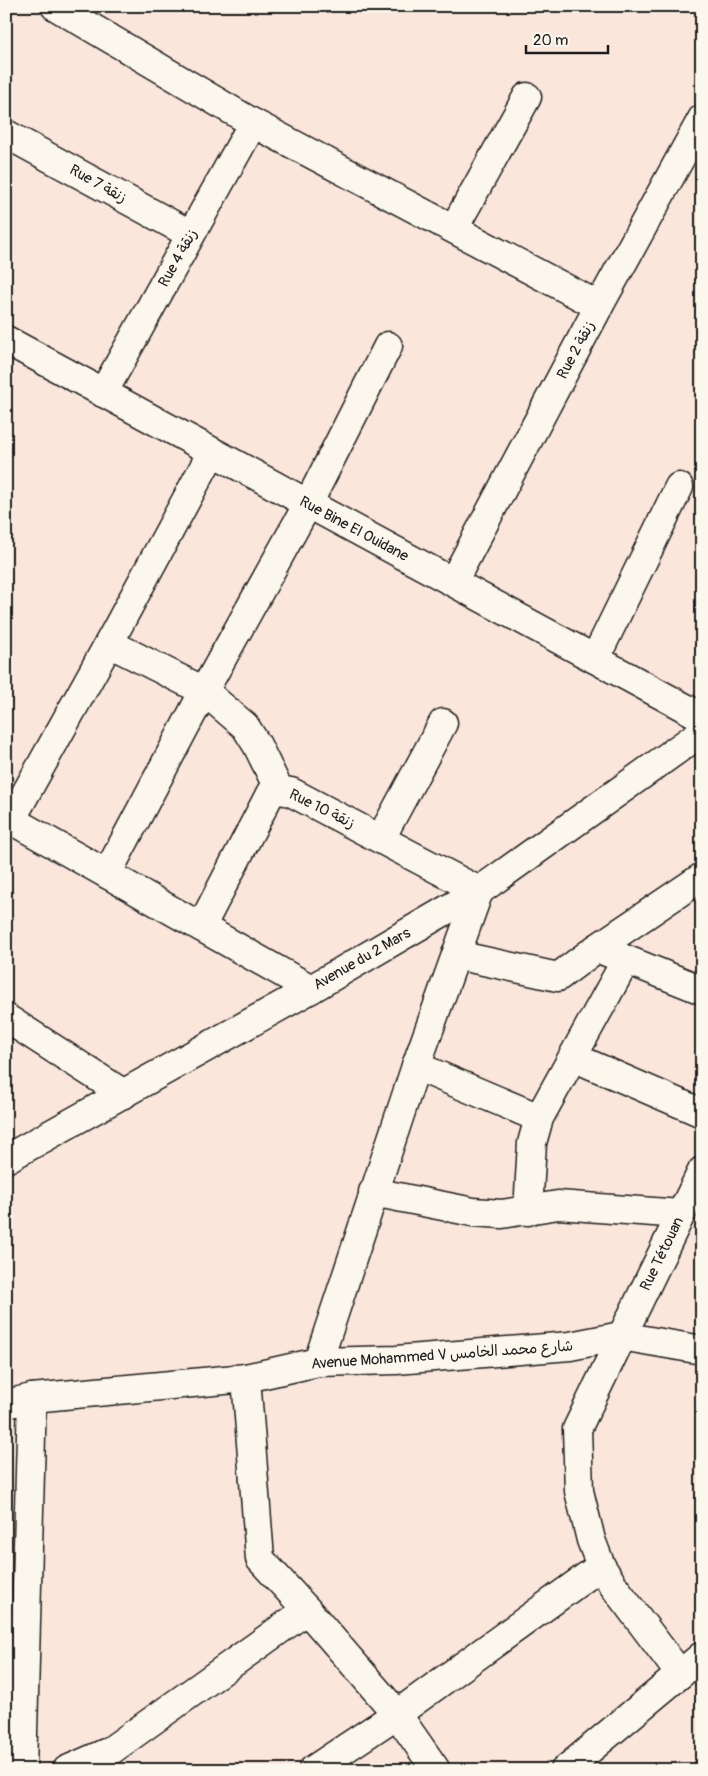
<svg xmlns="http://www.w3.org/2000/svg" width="708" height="1776" viewBox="0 0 708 1776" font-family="Pangolin,'Playpen Sans Arabic',sans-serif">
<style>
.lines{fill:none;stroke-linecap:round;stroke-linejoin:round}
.minor-casing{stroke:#1c1c1c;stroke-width:31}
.major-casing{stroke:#1c1c1c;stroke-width:31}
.minor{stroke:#fbf7ec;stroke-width:28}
.major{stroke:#fbf7ec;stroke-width:28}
.labels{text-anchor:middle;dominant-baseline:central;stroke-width:4.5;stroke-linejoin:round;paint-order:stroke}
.street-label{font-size:15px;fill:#1c1c1c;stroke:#fbf7ec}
</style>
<rect width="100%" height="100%" fill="#fbe6db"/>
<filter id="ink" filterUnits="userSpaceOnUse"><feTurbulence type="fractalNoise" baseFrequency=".02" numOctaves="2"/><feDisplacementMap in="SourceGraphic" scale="10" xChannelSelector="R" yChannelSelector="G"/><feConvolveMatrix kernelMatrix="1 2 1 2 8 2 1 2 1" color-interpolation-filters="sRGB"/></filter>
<g filter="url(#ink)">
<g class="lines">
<g class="minor-casing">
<g id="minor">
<polyline points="55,6 253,123 599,306"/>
<polyline points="6,134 190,234"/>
<polyline points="454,228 527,97"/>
<polyline points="6,340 702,717"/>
<polyline points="103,393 253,123"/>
<polyline points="453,582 599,306 702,119"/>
<polyline points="109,643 204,691 245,726 257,745 279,790"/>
<polyline points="595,659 679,487"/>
<polyline points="6,817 311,989"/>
<polyline points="11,820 109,643 212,452"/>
<polyline points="381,838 443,723"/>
<polyline points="107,874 204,691 308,504 388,346"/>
<polyline points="201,927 271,792 279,790 291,792 479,891 416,1066 318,1362"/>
<polyline points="597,948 702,877"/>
<polyline points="456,955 558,977 597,948 702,990"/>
<polyline points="6,1018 124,1094"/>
<polyline points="573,1057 702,1113"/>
<polyline points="416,1066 539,1118"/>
<polyline points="6,1159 311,989 479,891 702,732"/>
<polyline points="373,1192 473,1212 502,1214 558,1205 681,1214"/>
<polyline points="528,1211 532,1143 539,1118 626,960"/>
<polyline points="246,1378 260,1559 307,1610 397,1714 436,1770"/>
<polyline points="680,1674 613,1585 601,1566 591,1540 579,1491 577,1429 702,1171"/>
<polyline points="22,1770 32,1398"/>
<polyline points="67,1770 110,1751 307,1610"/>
<polyline points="313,1770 397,1714 601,1566"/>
<polyline points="565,1770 702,1656"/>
</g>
</g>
<g class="major-casing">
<polyline id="major" points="6,1404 32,1398 246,1378 318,1362 396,1360 570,1346 621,1336 702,1350"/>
</g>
<use href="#minor" class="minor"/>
<use href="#major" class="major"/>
</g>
</g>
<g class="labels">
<g class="street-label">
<text transform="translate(98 184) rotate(29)">Rue 7 زنقة</text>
<text transform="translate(178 258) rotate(-61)">Rue 4 زنقة</text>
<text transform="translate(576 350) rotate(-62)">Rue 2 زنقة</text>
<text transform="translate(354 529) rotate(28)">Rue Bine El Ouidane</text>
<text transform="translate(322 809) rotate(26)">Rue 10 زنقة</text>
<text transform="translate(362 959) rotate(-30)">Avenue du 2 Mars</text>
<text transform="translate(662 1254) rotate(-64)">Rue Tétouan</text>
<text transform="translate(442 1355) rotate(-4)">Avenue Mohammed V شارع محمد الخامس</text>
</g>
</g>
<rect width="708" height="1776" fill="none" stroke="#fbf7ec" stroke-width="25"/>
<rect x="12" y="12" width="683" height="1751" fill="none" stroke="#1c1c1c" stroke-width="2" filter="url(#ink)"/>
<path d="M526 45v8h82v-8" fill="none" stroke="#1c1c1c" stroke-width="2.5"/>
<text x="533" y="45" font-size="15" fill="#1c1c1c" stroke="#fbf7ec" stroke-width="4" paint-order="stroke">20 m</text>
</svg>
